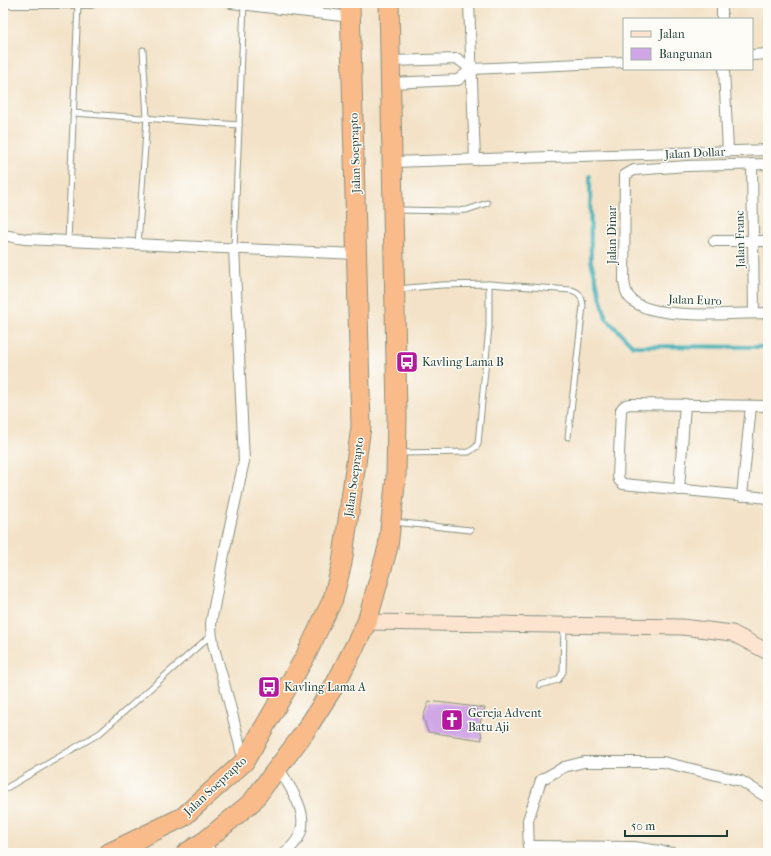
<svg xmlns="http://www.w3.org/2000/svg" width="771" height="856" viewBox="0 0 771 856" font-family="'IM FELL French Canon',serif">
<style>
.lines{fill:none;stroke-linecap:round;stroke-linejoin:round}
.stream{stroke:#3badb5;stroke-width:4}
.building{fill:#d0a6e7}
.lane-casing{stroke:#89907e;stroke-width:7}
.street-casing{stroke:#89907e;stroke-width:12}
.secondary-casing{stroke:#89907e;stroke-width:17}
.highway-casing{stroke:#89907e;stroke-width:21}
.lane{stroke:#fff;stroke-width:5}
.street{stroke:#fff;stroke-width:10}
.secondary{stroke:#fde4d1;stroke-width:15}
.highway{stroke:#fabb8b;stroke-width:19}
.labels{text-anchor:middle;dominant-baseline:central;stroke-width:3;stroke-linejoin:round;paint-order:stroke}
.street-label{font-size:12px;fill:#1f3d34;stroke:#fdfcf7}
.poi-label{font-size:12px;fill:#1f3d34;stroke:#fdfcf7;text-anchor:start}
</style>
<rect width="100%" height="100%" fill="#fdfcf7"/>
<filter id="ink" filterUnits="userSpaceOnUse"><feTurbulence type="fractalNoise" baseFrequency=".025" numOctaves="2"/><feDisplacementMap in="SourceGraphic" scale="8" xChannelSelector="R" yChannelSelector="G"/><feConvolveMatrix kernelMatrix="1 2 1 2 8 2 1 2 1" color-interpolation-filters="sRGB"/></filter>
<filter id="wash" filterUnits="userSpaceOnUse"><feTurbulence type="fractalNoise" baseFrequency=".012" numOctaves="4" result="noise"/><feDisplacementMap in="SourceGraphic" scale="16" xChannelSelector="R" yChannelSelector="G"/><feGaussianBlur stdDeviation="0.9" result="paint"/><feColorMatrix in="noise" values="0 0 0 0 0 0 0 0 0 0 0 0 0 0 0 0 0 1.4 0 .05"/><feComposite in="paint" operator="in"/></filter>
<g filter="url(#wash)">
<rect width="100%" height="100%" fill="#f3e2c7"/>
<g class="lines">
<polyline class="stream" points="590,176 591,261 606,318 633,346 768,347"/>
</g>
<g id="blocks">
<polygon class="building" points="429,701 485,708 480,723 482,740 428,732 423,717"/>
</g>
</g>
<g filter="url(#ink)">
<use href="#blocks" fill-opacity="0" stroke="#89907e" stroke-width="1"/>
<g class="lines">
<g class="lane-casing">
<g id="lane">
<polyline points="73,113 239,125"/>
<polyline points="396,210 455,211 467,210 487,203"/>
<polyline points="68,241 78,4"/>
<polyline points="138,244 147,118 143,50"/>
<polyline points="234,248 244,4"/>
<path d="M489 284 571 290C580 292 582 297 583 306L568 437"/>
<polyline points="397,289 442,285 489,284 489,327 478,444 476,447 469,452 400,453"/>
<polyline points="394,522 470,530"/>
<polyline points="540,685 558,680 563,672 564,626"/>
<polyline points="3,790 100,733 211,635"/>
</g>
</g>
<g class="street-casing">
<g id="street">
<polyline points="3,3 91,3"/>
<polyline points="231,3 351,17"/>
<polyline points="469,3 475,160"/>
<polyline points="722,3 722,19"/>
<polyline points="752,55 768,54"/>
<polyline points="390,61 458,59 471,69"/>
<polyline points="724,69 728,151"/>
<polyline points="390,83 458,80 471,69 624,62"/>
<polyline points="392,162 768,150"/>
<polyline points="752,164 754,313"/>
<path d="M768 164 687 166 634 170 625 175 624 281C625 288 626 295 632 300 653 321 738 313 768 313"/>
<polyline points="3,235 25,239 68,241 357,254"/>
<polyline points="714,241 768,241"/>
<path d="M234 248 244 461 225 549 211 623C211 646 218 659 223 680 231 707 237 735 244 762"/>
<path d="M768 406 630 404C625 405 623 406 621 410L618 476 619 480 623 484 768 498"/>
<polyline points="679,490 685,404"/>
<polyline points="742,496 751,406"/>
<path d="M278 767C295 796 320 827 284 853"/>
<polyline points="205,841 211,853"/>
<polyline points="528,846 634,847 672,853"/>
<polyline points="529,853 528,820 541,780 564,767 584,762 663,762 741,781 768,798"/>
</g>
</g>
<g class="secondary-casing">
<polyline id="secondary" points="367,622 682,627 732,633 768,652"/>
</g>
<g class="highway-casing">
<g id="highway">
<polyline points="109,853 183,817 244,762 305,657 333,599 342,563 361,427 350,3"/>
<polyline points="186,853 205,841 252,802 304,733 336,683 367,622 388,547 396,477 397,413 389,3"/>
</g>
</g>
<use href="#lane" class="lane"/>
<use href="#street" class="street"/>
<use href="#secondary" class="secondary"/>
<use href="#highway" class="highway"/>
</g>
</g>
<defs>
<g id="bus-square" transform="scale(1.15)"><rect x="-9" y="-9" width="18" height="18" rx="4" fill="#b5179e" stroke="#fdfcf7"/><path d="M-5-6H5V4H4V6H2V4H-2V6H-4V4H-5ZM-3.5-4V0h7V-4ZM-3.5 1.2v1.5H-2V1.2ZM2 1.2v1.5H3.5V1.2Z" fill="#fff"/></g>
<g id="church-square" transform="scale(1.15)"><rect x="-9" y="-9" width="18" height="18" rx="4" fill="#b5179e" stroke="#fdfcf7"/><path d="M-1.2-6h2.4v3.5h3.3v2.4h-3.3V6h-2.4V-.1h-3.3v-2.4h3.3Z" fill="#fff"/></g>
</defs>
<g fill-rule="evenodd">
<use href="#bus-square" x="407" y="362"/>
<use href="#bus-square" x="269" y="687"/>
<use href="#church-square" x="452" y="720"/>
</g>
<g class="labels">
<g class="street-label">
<text transform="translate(355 153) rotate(-92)">Jalan Soeprapto</text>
<text transform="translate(695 153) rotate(-3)">Jalan Dollar</text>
<text transform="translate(612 235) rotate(-90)">Jalan Dinar</text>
<text transform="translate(740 239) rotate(-91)">Jalan Franc</text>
<text transform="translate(695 300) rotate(2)">Jalan Euro</text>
<text transform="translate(354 477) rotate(-82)">Jalan Soeprapto</text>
<text transform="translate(215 786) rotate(-43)">Jalan Soeprapto</text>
</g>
<g class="poi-label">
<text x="422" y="362">Kavling Lama B</text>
<text x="284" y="687">Kavling Lama A</text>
<text x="468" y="713">Gereja Advent<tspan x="468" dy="14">Batu Aji</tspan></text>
</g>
</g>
<rect width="771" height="856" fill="none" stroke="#fdfcf7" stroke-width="16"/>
<rect x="623" y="18" width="130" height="52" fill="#fdfcf7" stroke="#a4b0a9"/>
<rect x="631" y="31" width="20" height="6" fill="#fde4d1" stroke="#a4b0a9"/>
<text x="659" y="38" font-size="12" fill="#1f3d34">Jalan</text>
<rect x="631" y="48" width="20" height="12" fill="#d0a6e7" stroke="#a4b0a9"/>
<text x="659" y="58" font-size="12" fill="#1f3d34">Bangunan</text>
<path d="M625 830v6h102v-6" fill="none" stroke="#1f3d34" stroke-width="2"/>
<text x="631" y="830" font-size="12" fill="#1f3d34" stroke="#fdfcf7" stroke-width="3" paint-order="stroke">50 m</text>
</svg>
